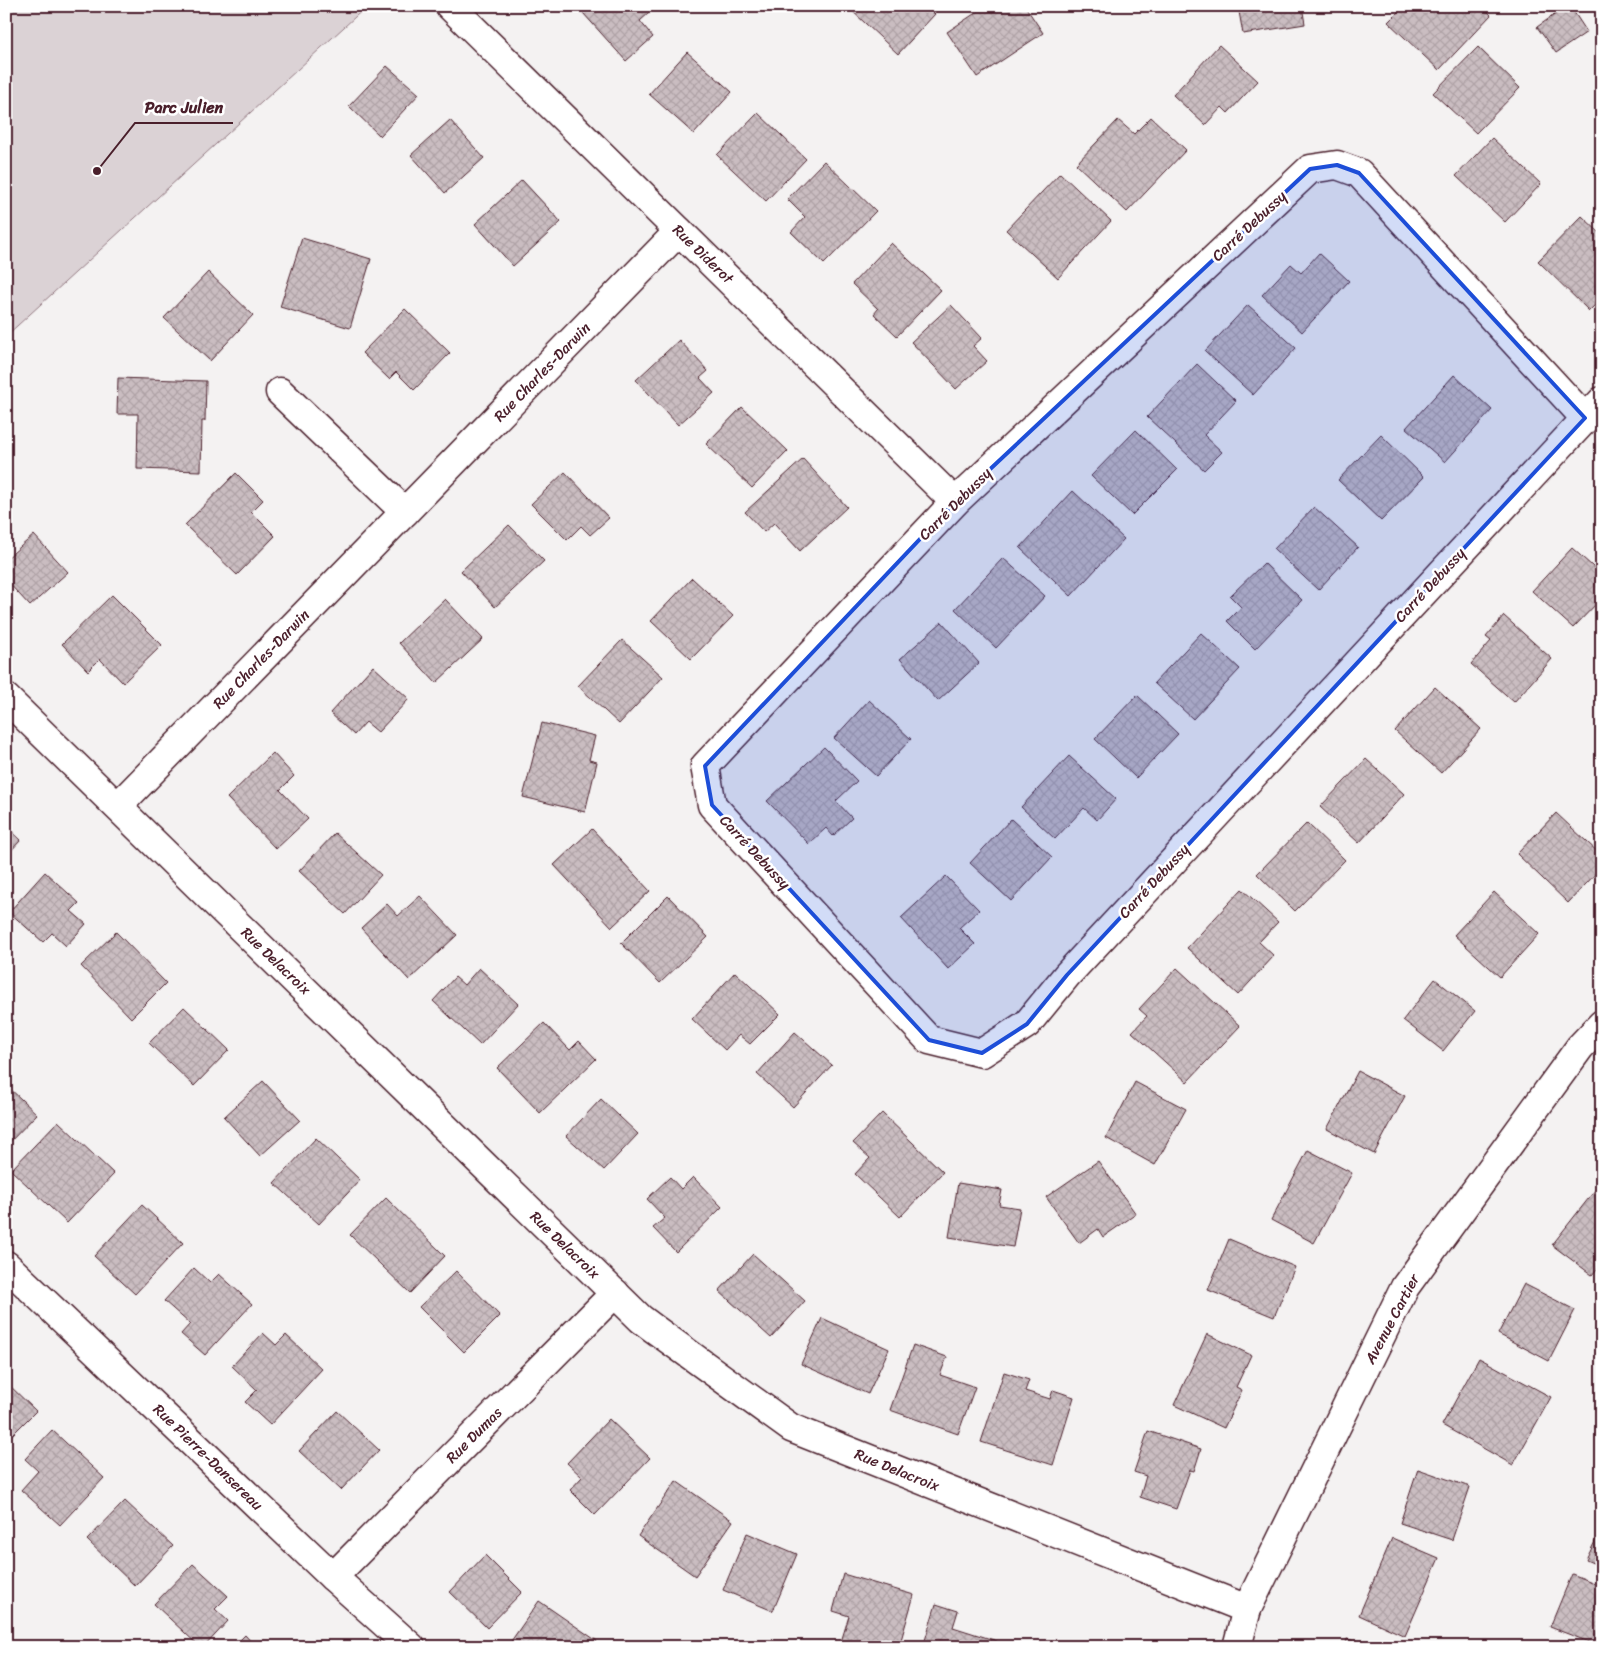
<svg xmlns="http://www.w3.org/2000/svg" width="1608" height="1653" viewBox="0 0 1608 1653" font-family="Sriracha,sans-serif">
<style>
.green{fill:#dbd2d5;stroke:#927880}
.building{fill:url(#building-cross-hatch);stroke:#4a1f2b}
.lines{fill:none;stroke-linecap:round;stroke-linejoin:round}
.minor-casing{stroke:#4a1f2b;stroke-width:31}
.minor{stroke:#fff;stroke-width:28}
.marked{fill:#1d4ed8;fill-opacity:0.2;stroke:#1d4ed8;stroke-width:4;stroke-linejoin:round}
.labels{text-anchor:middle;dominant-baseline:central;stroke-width:5;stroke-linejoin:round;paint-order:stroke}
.street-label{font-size:15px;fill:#4a1f2b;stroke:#fff}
.leader{fill:none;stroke:#4a1f2b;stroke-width:2}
.callout-dot{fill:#4a1f2b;stroke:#fff;stroke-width:2}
.callout-label{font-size:16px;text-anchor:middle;font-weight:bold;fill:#4a1f2b;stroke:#fff;stroke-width:5;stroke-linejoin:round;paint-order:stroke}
</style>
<defs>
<pattern id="building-cross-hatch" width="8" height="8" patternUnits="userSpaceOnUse" patternTransform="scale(1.25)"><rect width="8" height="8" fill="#cabdc1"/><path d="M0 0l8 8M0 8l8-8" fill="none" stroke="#afa2a6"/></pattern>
</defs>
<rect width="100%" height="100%" fill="#f4f2f2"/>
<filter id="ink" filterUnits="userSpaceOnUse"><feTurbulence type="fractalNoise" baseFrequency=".02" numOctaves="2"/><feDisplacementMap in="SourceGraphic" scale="10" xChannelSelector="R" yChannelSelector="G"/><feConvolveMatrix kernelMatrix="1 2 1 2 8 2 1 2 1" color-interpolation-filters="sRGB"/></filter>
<g filter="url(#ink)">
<polygon class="green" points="6,6 367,6 6,336"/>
<g class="building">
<polygon points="590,6 643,6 649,13 640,21 653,37 626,61 583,13"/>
<polygon points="851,6 927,6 935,14 898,54 849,8"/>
<polygon points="986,6 1025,6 1043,33 977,77 947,32"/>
<polygon points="1238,6 1302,6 1305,24 1243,34"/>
<polygon points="1404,6 1482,6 1491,15 1439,70 1388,22"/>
<polygon points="1567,6 1570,6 1587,32 1556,53 1537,27"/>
<polygon points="1219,45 1258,81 1228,113 1222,107 1205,125 1173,95"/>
<polygon points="1478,47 1520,88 1476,133 1433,93"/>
<polygon points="687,52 732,92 694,134 649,94"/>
<polygon points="387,66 419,94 380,136 349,106"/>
<polygon points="758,113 806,159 766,201 717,155"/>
<polygon points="1151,117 1186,150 1127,212 1076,164 1118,120 1134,134"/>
<polygon points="450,120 484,158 445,193 411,155"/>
<polygon points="1492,138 1541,184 1505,222 1456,176"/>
<polygon points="824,161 876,211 824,264 791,232 805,217 787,199"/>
<polygon points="1060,173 1111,221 1058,278 1006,230"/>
<polygon points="522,180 561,222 513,266 475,224"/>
<polygon points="1582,216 1602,235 1602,298 1589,311 1538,261"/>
<polygon points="302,238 371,259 350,328 280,307"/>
<polygon points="891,243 941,290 897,336 874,314 878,309 852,284"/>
<polygon points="1319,253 1349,281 1302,332 1262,295 1291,264 1301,273"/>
<polygon points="208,272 253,315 210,361 164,318"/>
<polygon points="951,305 982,338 973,346 987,361 956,389 911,342"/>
<polygon points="1248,305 1296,348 1253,395 1205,351"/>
<polygon points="405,309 450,353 414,390 396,372 389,379 362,353"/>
<polygon points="679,340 708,371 700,378 714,393 678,425 636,380"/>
<polygon points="1197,364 1236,401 1204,435 1222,452 1204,470 1147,417"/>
<polygon points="1454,375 1492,410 1445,462 1406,428"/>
<polygon points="118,378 206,381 205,421 202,421 201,471 137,469 138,414 117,414"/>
<polygon points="742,407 788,451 752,488 706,444"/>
<polygon points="1136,430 1177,470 1132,515 1091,476"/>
<polygon points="1381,435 1424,477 1381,521 1338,480"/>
<polygon points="803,459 847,507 800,551 774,523 764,532 745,512"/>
<polygon points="565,472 609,518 590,535 581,526 567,540 531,504"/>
<polygon points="236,473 263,500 251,512 275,536 237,575 185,525"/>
<polygon points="1073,491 1124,539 1071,596 1020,548"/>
<polygon points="1314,507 1358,547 1318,590 1274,549"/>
<polygon points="509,525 544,561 495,607 461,571"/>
<polygon points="34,535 68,572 30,606 6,580 6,559"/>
<polygon points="1572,548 1602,575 1602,598 1573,628 1532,591"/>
<polygon points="1003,558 1045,596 996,648 955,609"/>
<polygon points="1264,563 1302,600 1255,649 1227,621 1241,607 1230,596"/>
<polygon points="692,578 733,616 691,659 651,621"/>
<polygon points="112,595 162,645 123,683 100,659 88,671 62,644"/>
<polygon points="445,599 483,639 436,683 399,643"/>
<polygon points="1504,616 1552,659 1514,702 1471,664 1491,641 1486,637"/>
<polygon points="942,622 979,663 938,701 900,659"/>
<polygon points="1201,633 1240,669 1193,719 1154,683"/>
<polygon points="622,640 663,677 619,724 578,686"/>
<polygon points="373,666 409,699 378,732 366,722 354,735 330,713"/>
<polygon points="1435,687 1481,729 1441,773 1395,731"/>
<polygon points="1137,695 1178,734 1136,778 1095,739"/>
<polygon points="869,700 911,739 876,776 834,738"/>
<polygon points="542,723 595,736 589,760 597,762 585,812 523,797"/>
<polygon points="824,747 857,781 836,801 852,818 833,836 826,828 809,844 767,801"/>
<polygon points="273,753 294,776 280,790 308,819 276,849 227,798"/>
<polygon points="1069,756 1116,799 1097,820 1084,808 1055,839 1021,807"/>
<polygon points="1366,759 1404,794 1359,843 1320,807"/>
<polygon points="1556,813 1602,856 1602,867 1568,903 1517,854"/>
<polygon points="1011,819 1052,857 1011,901 970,863"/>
<polygon points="1307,823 1345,860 1295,911 1257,874"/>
<polygon points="6,826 21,840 6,856"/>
<polygon points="592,829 650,891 612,927 554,865"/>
<polygon points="335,833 381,875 345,914 299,871"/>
<polygon points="45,872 79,903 71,911 86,924 66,946 52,933 43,942 9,912"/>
<polygon points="946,876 979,910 959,928 975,944 948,969 901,918"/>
<polygon points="1242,889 1278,922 1259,942 1274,956 1238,995 1187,948"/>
<polygon points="1494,892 1539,934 1500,977 1454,935"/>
<polygon points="420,896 457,935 409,980 361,928 387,904 398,916"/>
<polygon points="668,896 708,937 660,983 621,943"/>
<polygon points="116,932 166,983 131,1018 81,966"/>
<polygon points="479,968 518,1004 480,1045 433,1001 455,977 464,985"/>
<polygon points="1177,968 1240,1026 1187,1082 1132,1032 1147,1016 1139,1009"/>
<polygon points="735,972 780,1014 750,1044 739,1035 725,1050 692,1019"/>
<polygon points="1435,979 1475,1011 1443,1051 1403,1020"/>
<polygon points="184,1007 229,1050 194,1086 149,1043"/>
<polygon points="544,1023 570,1050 579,1041 596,1059 540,1113 497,1068"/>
<polygon points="795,1032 832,1065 793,1107 757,1074"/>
<polygon points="1358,1071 1405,1096 1374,1154 1327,1129"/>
<polygon points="263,1081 300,1120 260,1156 224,1117"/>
<polygon points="1135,1082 1186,1109 1155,1165 1106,1138"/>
<polygon points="6,1085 37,1114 6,1146"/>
<polygon points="601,1099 638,1134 604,1170 566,1136"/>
<polygon points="882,1113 943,1172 900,1217 855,1174 870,1158 853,1143"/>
<polygon points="58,1121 114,1174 67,1223 11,1170"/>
<polygon points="316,1138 360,1180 319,1224 274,1183"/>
<polygon points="1308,1150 1352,1173 1314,1243 1271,1220"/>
<polygon points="1098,1161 1136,1214 1103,1237 1098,1229 1079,1243 1046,1197"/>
<polygon points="670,1177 681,1189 693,1177 722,1207 676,1252 653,1228 665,1218 647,1199"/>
<polygon points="958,1183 1002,1190 999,1205 1020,1208 1013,1247 949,1237"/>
<polygon points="1596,1189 1602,1193 1602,1263 1592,1275 1552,1245"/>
<polygon points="386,1198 445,1256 410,1293 350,1235"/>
<polygon points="142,1205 183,1243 135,1294 94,1256"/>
<polygon points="1229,1239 1295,1267 1274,1317 1208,1290"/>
<polygon points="753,1254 805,1301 771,1338 719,1291"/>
<polygon points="194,1268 210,1283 219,1274 252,1304 205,1355 181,1334 190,1324 164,1301"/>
<polygon points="456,1271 500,1316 464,1352 419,1307"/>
<polygon points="1524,1284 1575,1310 1549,1361 1498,1334"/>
<polygon points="822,1318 889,1349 868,1394 801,1364"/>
<polygon points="263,1333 276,1345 286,1335 322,1369 270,1425 245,1402 257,1390 232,1366"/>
<polygon points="1207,1334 1251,1355 1236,1387 1242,1390 1224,1428 1174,1405"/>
<polygon points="913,1345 947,1357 940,1375 975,1387 958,1434 890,1410"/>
<polygon points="1479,1358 1551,1397 1513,1465 1442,1425"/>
<polygon points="1004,1372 1029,1380 1025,1391 1050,1399 1053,1390 1074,1397 1053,1465 981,1442"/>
<polygon points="6,1382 36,1411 6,1441"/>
<polygon points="337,1411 379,1450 341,1490 299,1451"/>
<polygon points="609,1419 650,1458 595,1515 570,1490 582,1477 567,1463"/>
<polygon points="52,1430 104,1478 60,1525 21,1490 38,1471 25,1459"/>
<polygon points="1148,1431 1201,1449 1194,1471 1190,1470 1176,1509 1140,1497 1146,1476 1134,1472"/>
<polygon points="1418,1469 1470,1487 1452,1540 1400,1523"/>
<polygon points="676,1481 733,1521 695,1576 638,1536"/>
<polygon points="125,1501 173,1546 135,1586 87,1540"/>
<polygon points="1602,1527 1602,1567 1586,1560"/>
<polygon points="747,1533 797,1554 773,1611 723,1590"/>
<polygon points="1392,1538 1439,1558 1405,1636 1359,1615"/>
<polygon points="485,1555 522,1592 487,1628 450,1592"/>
<polygon points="193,1564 228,1596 215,1609 228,1621 204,1647 200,1647 154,1604"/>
<polygon points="843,1574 914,1595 899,1647 845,1647 840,1645 849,1616 833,1611"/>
<polygon points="1572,1574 1602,1586 1602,1647 1550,1627"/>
<polygon points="539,1601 597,1641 593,1647 507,1647"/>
<polygon points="936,1604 958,1611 953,1627 997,1641 996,1647 923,1647"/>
<polygon points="245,1635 256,1647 233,1647"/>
<polygon points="1347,1639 1377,1647 1345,1647"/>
</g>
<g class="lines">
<g class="minor-casing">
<g id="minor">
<polyline points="450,6 955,502"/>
<polyline points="280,392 405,512"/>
<polyline points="1585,418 1359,173 1337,165 1310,169 955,502 705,766 712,805 929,1040 982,1053 1027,1024 1067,975 1602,401"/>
<polyline points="6,698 641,1319 653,1328 791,1428 1247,1609"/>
<polyline points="118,806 679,231"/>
<polyline points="6,1265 333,1577 411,1647"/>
<polyline points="333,1577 615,1293"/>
<polyline points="1237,1647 1247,1609 1405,1287 1580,1047 1602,1024"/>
</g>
</g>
<use href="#minor" class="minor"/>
</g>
</g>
<path class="marked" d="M1337 165 1359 173 1585 418 1067 975 1027 1024 982 1053 929 1040 712 805 705 766 955 502 1310 169Z"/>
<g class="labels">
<g class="street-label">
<text transform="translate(1249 226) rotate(-43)">Carré Debussy</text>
<text transform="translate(703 254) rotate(44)">Rue Diderot</text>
<text transform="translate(542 372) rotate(-46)">Rue Charles-Darwin</text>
<text transform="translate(955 504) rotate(-45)">Carré Debussy</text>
<text transform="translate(1430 585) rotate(-47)">Carré Debussy</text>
<text transform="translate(261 659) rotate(-46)">Rue Charles-Darwin</text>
<text transform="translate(755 852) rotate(47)">Carré Debussy</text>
<text transform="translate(1154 881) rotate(-47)">Carré Debussy</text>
<text transform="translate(276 961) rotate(44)">Rue Delacroix</text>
<text transform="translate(565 1245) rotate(44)">Rue Delacroix</text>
<text transform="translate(1392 1319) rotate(-62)">Avenue Cartier</text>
<text transform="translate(474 1435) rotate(-45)">Rue Dumas</text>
<text transform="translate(208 1457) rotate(44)">Rue Pierre-Dansereau</text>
<text transform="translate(897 1470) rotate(22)">Rue Delacroix</text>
</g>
</g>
<path class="leader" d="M97 171L135 123H233"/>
<circle class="callout-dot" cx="97" cy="171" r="5"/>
<g class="callout-label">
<text x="184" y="113">Parc Julien</text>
</g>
<rect width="1608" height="1653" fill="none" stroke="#fff" stroke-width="25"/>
<rect x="12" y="12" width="1583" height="1628" fill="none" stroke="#4a1f2b" stroke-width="2" filter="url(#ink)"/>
</svg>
